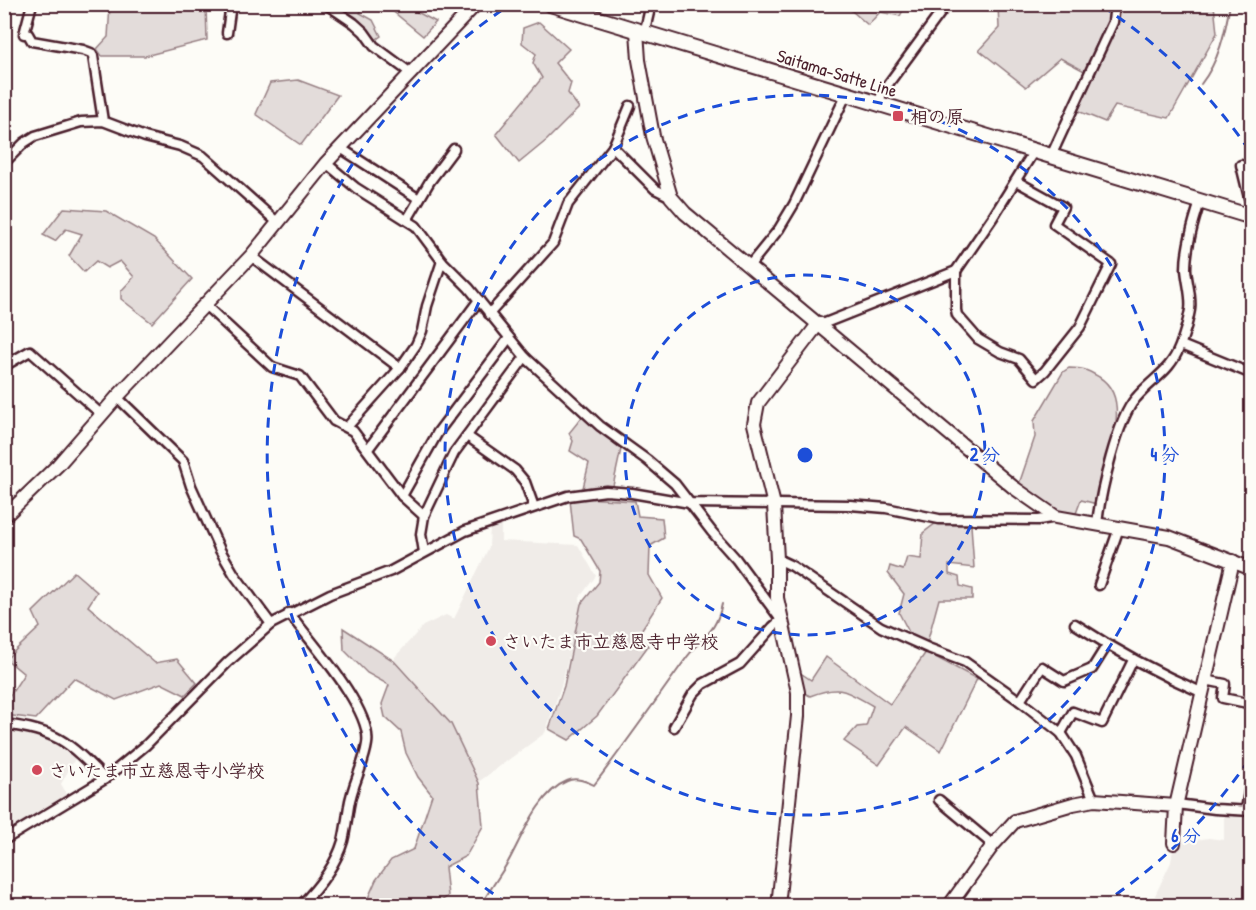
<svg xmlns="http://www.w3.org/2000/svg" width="1256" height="910" viewBox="0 0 1256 910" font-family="'Patrick Hand','Klee One',sans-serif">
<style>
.built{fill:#f0ece8}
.green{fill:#e3dcda;stroke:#967e82;stroke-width:1.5}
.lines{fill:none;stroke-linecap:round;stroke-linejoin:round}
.stream{stroke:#91777b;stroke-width:2}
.street-casing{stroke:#4a1f2b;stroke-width:13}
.secondary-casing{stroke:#4a1f2b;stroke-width:16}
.primary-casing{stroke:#4a1f2b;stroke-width:18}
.street{stroke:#fdfcf7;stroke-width:8}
.secondary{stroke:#fdfcf7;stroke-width:12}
.primary{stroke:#fdfcf7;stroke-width:14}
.ring{fill:none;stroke:#1d4ed8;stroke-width:3;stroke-dasharray:10 8}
.poi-dot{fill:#d1495b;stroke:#fdfcf7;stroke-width:2}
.labels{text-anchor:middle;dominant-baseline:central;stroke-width:4.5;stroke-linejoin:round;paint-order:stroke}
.street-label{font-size:18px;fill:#4a1f2b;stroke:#fdfcf7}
.poi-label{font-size:18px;font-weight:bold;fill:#4a1f2b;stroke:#fdfcf7;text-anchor:start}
.centre{fill:#1d4ed8;stroke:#fdfcf7;stroke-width:3}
.ring-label{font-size:18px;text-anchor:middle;font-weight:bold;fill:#1d4ed8;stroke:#fdfcf7;stroke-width:4.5;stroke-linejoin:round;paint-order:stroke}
</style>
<rect width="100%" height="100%" fill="#fdfcf7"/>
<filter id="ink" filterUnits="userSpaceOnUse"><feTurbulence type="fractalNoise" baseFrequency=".0167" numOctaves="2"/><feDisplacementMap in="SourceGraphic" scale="12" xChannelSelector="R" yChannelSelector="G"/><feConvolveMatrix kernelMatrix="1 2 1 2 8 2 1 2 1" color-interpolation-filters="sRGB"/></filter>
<g filter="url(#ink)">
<g class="built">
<polygon points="501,522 501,541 578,545 596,576 580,597 581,609 561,686 545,733 477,783 394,664 395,657 423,626 446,615 454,619 489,547 490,526"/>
<polygon points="4,727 48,735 77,755 61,784 69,798 4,835"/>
<polygon points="1224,812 1251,813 1251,905 1150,906 1171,862 1174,843 1209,838 1224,840"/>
</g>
<g class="green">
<polygon points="110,5 206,5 207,40 145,56 102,56 97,49 108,37"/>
<polygon points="335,5 364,5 360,13 373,20 381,36 374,41 360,21"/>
<polygon points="385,5 404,5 436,22 423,36"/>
<polygon points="855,5 855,4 906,5 900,16 880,12 868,25 852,11"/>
<polygon points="998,5 1214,5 1217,33 1169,118 1115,106 1105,122 1078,111 1092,75 1060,58 1026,87 979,50 999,28"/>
<polygon points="539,22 569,49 555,63 571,83 568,93 579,108 547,140 519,163 496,134 542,78 533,63 536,54 522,43 523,28"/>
<polygon points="298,80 338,95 301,145 256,114 270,83"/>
<polygon points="64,208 106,211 154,239 192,279 152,323 121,299 121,291 134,277 120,261 107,268 96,261 84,272 69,256 82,234 66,229 55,241 43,235"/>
<path d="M1069 368C1084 368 1087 370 1099 377 1139 402 1098 469 1097 504L1081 500 1075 516 1055 509 1018 487 1035 437 1034 421 1063 372Z"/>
<polygon points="582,417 621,449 613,486 583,488 589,463 570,451 573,441 569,433"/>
<polygon points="585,498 635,501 638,516 662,518 664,538 650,546 649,575 662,598 638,635 648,646 597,716 569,740 549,729 564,686 581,604 599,582 600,571 581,539 574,536 570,500"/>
<polygon points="936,523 971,525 974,568 949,565 949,574 959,577 960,586 972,589 972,599 939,599 927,643 911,636 899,613 904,594 888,573 890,566 903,570 907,557 921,559 923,533"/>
<polygon points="74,572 97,592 88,606 155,663 177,659 197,683 185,695 161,683 116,700 74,678 36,719 5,715 5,703 24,674 6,659 40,627 33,612"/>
<polygon points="343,628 394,661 451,724 479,783 483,826 466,856 445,867 448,896 436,905 365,905 376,880 391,860 414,849 432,795 418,777 406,753 401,732 385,717 382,704 389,685 367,673 344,650"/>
<path d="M926 652 977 679 941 751 906 727 879 765 844 741 857 727 866 726 873 706C846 691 841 684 810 696L802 692 799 672 811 680 826 657 890 704Z"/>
</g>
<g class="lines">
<g class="stream">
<path d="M1201 84C1219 61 1225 33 1230 4"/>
<path d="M480 906C489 891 499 877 508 862 522 837 539 792 567 781 575 777 587 781 594 785 626 743 656 700 687 657 703 636 716 633 722 604"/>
</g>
<g class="street-casing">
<g id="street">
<polyline points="32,4 24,34 28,34 32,41 83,50 91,53 93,56 103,121"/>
<polyline points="326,4 354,23 364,32 374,46 412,74"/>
<polyline points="227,33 231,4"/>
<polyline points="644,34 651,4"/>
<polyline points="878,104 883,91 947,4"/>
<polyline points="630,106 613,147 655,189 671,197"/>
<polyline points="342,149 419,199"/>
<polyline points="1051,156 1113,22 1115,4"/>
<polyline points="4,163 24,143 35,136 81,122 103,121 145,137 180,146 203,156 277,222"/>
<polyline points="326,163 356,188 416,226 442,261 469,288 525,357 600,426 647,460 675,484 712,532 736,559 781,620 773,627 740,664 703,684 693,694 674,727"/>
<polyline points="1241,165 1251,206 1250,217"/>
<polyline points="407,220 430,181 454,149"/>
<polyline points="251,256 400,368"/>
<polyline points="749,266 779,229 794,204 846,95"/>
<polyline points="956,271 956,310 957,315 978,339 1000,352 1019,359 1036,379 1045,371 1080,327 1111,264 1054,224 1063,207 1016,181"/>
<polyline points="204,304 272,367 300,376 334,421 353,431 402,496 424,516"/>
<polyline points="489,314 553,243 568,204 613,147"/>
<polyline points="820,325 956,271 993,217 1034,151"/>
<polyline points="1181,345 1252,374"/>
<polyline points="4,366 30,351 102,415"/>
<polyline points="117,397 183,461 191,486 220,550 234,574 271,624"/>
<polyline points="347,427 400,368 416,345 422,331 427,306 442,261"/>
<polyline points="467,436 515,470 525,482 534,507"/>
<polyline points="368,449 479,300"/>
<polyline points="402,496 438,432 509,338"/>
<path d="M1097 524C1100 495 1117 419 1136 398 1153 378 1170 372 1180 346 1184 335 1188 322 1190 310 1192 297 1187 283 1186 269 1186 247 1193 223 1200 202"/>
<polyline points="424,552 421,534 424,516 454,453 525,357"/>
<polyline points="777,559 792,566 881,627 928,648 965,662 1020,701 1061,733 1076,756 1094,800"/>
<polyline points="1099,585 1119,528"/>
<path d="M289 613C310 641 373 710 367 744 364 765 352 785 349 806 347 818 346 829 343 841 336 865 317 889 300 906"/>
<path d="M1075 624C1116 651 1157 673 1203 693"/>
<polyline points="1205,680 1225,684 1223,698 1252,704"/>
<polyline points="1020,701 1042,667 1064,681 1092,669 1107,645"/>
<path d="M4 724C58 731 67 741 105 779"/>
<polyline points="1061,733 1073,712 1102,723 1133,660"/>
<polyline points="939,800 993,845"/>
<polyline points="1177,804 1215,809 1252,811"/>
<polyline points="1246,810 1252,773"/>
<polyline points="4,840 105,779 146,745 228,662 271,624 330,594 391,571 465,531 568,496 606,491 632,493 690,503 850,505 886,508 939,519 1039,520 1056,517"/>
</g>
</g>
<g class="secondary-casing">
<g id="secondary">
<polyline points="637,31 639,60 653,136 671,197 685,213 1013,487 1056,517 1169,537 1252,569"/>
<polyline points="4,517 58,465 117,397 251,256 326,163 476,4"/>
<polyline points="1174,843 1176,806 1233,561"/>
<polyline points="778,906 798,716 798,692 777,598 777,559 774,505 754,424 758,403 819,323"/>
<polyline points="949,906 993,845 1015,821 1073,804 1094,800 1176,806"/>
</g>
</g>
<g class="primary-casing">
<polyline id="primary" points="550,4 1252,217"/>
</g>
<use href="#street" class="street"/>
<use href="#secondary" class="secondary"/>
<use href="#primary" class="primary"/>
</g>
</g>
<g class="ring">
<circle cx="805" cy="455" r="180"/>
<circle cx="805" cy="455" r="360"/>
<path d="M1249 760A539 539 0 0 1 1102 904M508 904A539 539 0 0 1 508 6M1102 6A539 539 0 0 1 1249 150"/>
</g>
<g class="poi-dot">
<rect x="892" y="110" width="12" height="12" rx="3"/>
<circle cx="491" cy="641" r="6"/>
<circle cx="37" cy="770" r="6"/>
</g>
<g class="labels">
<g class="street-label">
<text transform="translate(837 73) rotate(17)">Saitama-Satte Line</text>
</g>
<g class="poi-label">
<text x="910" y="116">相の原</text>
<text x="503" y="641">さいたま市立慈恩寺中学校</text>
<text x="49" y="770">さいたま市立慈恩寺小学校</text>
</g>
</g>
<circle cx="805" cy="455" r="9" class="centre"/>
<g class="ring-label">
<text x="985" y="461">2 分</text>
<text x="1165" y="461">4 分</text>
<text x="1186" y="842">6 分</text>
</g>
<rect width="1256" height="910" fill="none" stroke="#fdfcf7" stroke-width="24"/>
<rect x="12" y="12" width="1232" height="886" fill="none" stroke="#4a1f2b" stroke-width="2" filter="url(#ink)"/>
</svg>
